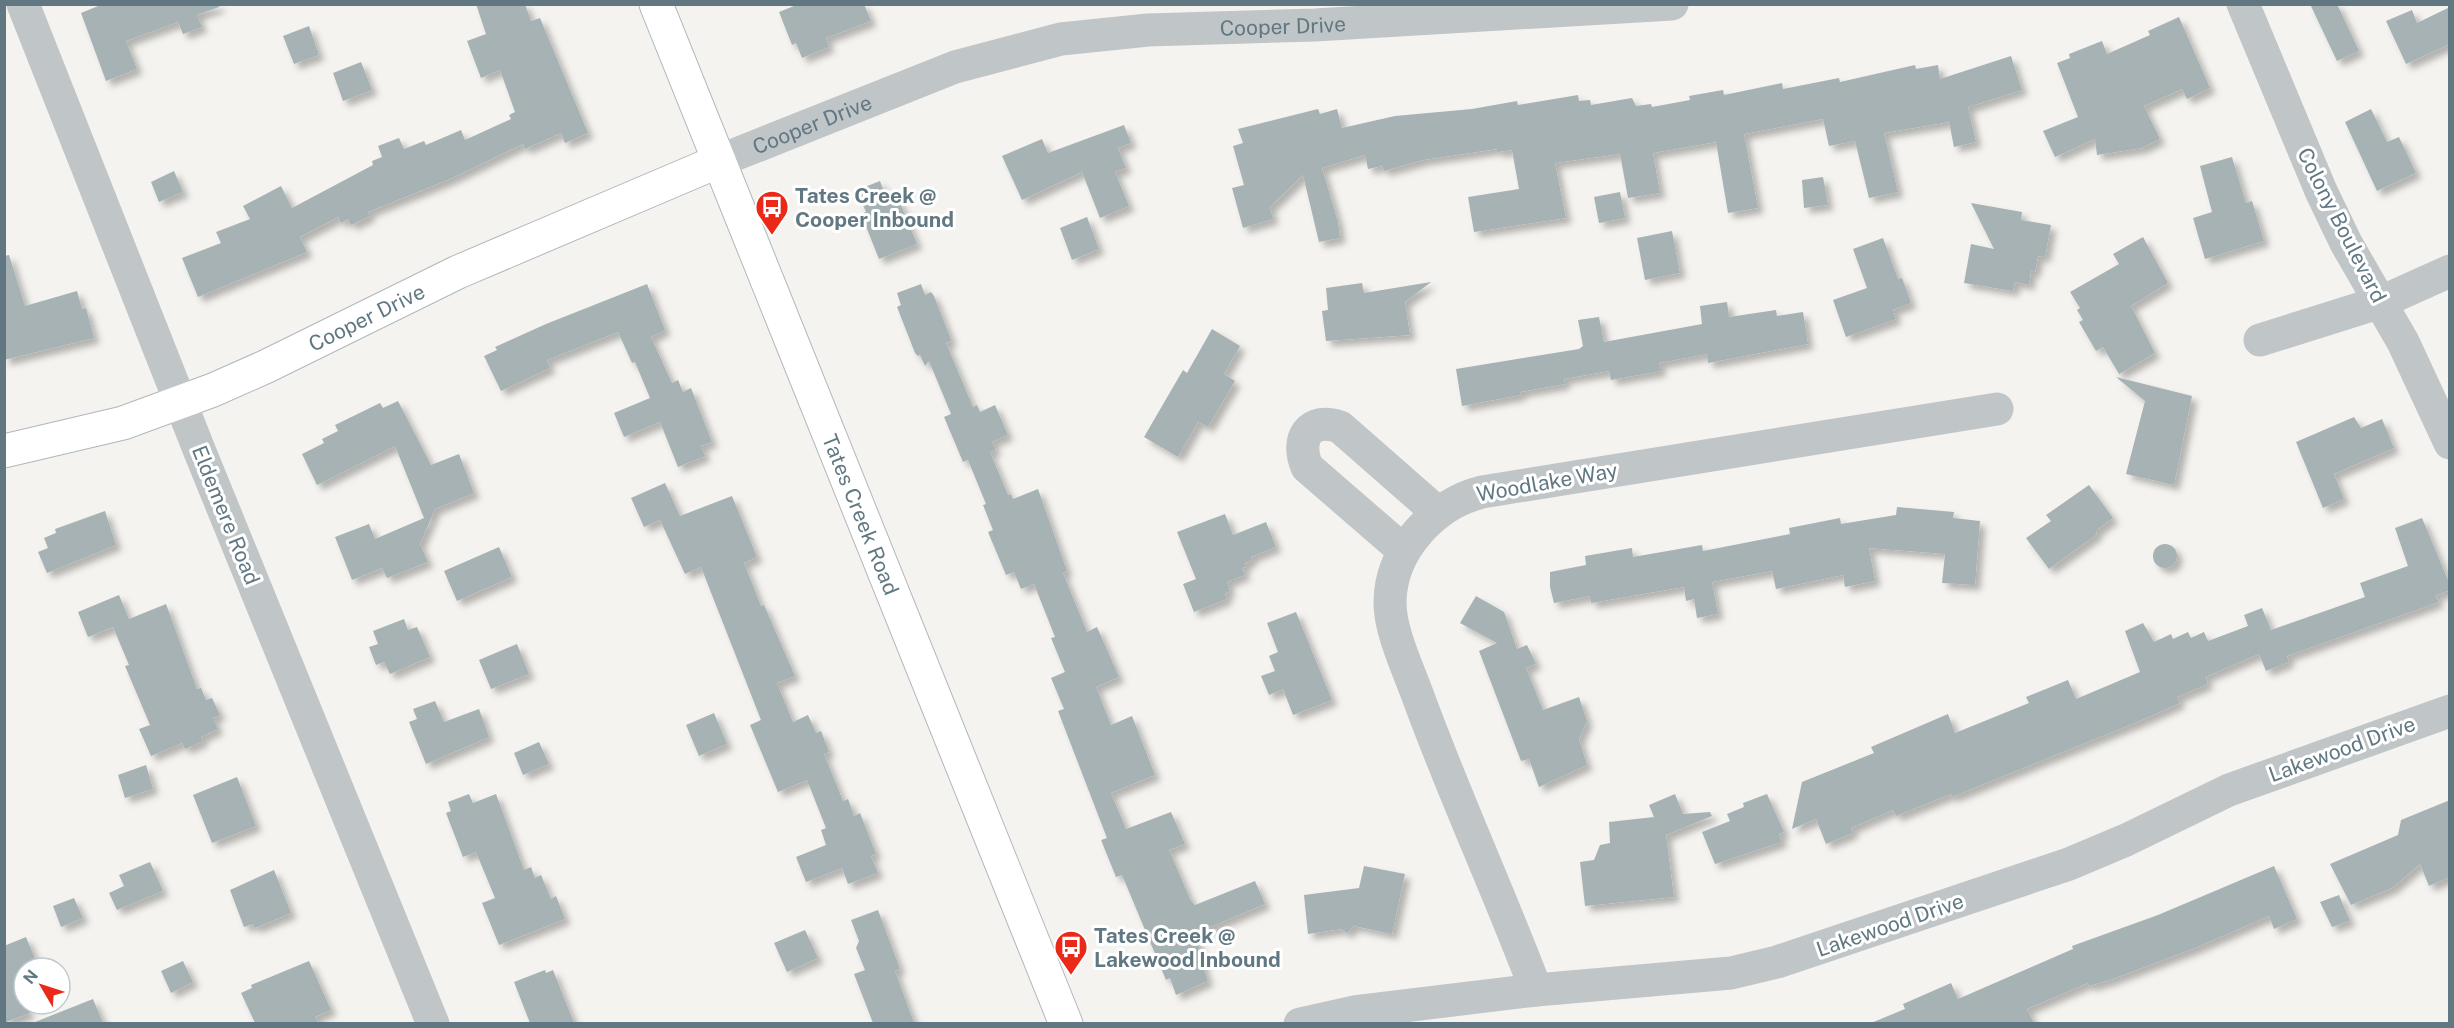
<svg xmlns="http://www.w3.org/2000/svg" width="2454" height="1028" viewBox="0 0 2454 1028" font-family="'Public Sans',sans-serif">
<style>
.building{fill:#a7b2b5;filter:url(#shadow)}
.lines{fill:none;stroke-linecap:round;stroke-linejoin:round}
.major-casing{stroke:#b1b7ba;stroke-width:35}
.minor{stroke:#c0c5c7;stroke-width:33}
.major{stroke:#fff;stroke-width:33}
.labels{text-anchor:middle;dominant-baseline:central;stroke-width:6;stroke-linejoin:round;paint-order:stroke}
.street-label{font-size:21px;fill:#617882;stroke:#fff}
.poi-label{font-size:21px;font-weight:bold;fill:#617882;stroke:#fff;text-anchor:start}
</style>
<defs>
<filter id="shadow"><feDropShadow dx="5.5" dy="5.5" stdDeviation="3" flood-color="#0004"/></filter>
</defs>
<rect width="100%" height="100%" fill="#f4f3ef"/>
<g class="building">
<polygon points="103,4 219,4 219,7 197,15 202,27 183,34 178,22 126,41 137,69 106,81 81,13"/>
<polygon points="476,4 525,4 531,21 540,18 588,133 565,143 561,133 525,149 523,144 450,179 368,212 370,216 351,225 348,219 341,223 338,217 300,237 307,252 198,297 182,258 221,243 216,232 250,219 243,206 281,186 292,208 373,165 372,161 382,157 378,146 399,138 404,149 424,141 426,145 461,130 465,140 511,119 509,115 515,112 500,70 481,78 467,41 486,34"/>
<polygon points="799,4 864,4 871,21 826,38 829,47 802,58 796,43 792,45 779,12"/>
<polygon points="2310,4 2337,4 2359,51 2337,61"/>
<polygon points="2450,7 2450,44 2406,64 2386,21 2412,10 2417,23"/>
<polygon points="2179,17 2210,88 2187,99 2182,89 2144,106 2160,139 2142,148 2097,155 2095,139 2055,157 2043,131 2078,117 2057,63 2070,58 2069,54 2102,41 2107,54 2150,35 2148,31"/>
<polygon points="309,26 319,55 294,64 283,36"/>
<polygon points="2011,56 2022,90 1968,107 1976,142 1954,147 1949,122 1884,133 1898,192 1869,198 1855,141 1829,146 1823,119 1744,134 1758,208 1728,213 1716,142 1653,153 1660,193 1628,198 1620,154 1555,163 1566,218 1474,232 1468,197 1519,189 1512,150 1497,152 1497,149 1423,160 1384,171 1382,166 1368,169 1365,155 1322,168 1338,222 1340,238 1319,242 1303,175 1270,207 1273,219 1243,228 1232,188 1244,185 1233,146 1243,143 1238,129 1318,109 1320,114 1337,109 1342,128 1395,116 1472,109 1517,101 1518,105 1578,95 1579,101 1590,100 1591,105 1632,98 1636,106 1651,104 1652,107 1690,100 1689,96 1723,90 1724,95 1782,83 1783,89 1839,78 1840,82 1915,65 1916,69 1938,65 1940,79"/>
<polygon points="361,62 372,90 343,101 333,73"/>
<polygon points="2371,109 2387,142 2399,137 2416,173 2377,191 2345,122"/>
<polygon points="1124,125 1131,143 1118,148 1126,168 1115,172 1129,206 1100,218 1082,172 1022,200 1002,156 1042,139 1048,153"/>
<polygon points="2232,157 2246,203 2252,201 2264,241 2205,259 2193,218 2212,212 2200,166"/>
<polygon points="174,171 183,192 159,202 151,182"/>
<polygon points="1823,177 1828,205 1804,208 1802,180"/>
<polygon points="880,181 888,202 898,198 917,244 879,259 861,214 866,212 857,190"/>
<polygon points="1620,192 1625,218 1599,223 1594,197"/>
<polygon points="1971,203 2022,212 2021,220 2051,225 2045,257 2038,256 2035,272 2031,271 2029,285 2015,282 2013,291 1964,283 1971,244 1994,249"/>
<polygon points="1087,217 1099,249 1072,260 1060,228"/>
<polygon points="1672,231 1680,273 1645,280 1637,238"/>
<polygon points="2143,237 2168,283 2131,306 2155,353 2119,374 2103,347 2096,351 2079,322 2083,320 2077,310 2080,308 2070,292 2119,264 2113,254"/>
<polygon points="1883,238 1898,279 1902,278 1911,303 1893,310 1896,319 1846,337 1833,300 1867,288 1853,249"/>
<polygon points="9,255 25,306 77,291 82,309 86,308 94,338 4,360 4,256"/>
<polygon points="1431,282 1405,302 1410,335 1326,341 1322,311 1328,310 1326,288 1362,283 1364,293"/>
<polygon points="647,284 665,330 651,337 672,383 678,380 683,392 691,388 712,442 701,446 705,456 678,467 660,422 624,437 614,413 650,398 635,362 632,363 618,332 547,360 550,368 501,391 484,356 497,350 495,347 546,324"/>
<polygon points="921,284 925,295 931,292 934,296 950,337 951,341 946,343 973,407 977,405 980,412 995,405 1008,435 992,442 996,450 990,452 1008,495 1011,494 1013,499 1038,489 1067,571 1063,573 1087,632 1097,627 1119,677 1096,687 1111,725 1132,716 1155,775 1111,793 1126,829 1171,812 1185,844 1169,850 1191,901 1195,905 1255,881 1265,904 1194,934 1205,962 1202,963 1208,981 1176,995 1170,978 1166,980 1122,875 1116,877 1101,840 1107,838 1058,711 1064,709 1051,678 1065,672 1051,638 1055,637 1034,584 1021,589 1014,572 1006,575 988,532 993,530 983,505 986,504 968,460 963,462 944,417 951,414 929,361 925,366 920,355 918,356 915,353 897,307 901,305 897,293"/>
<polygon points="1727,302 1729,317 1776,310 1777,316 1803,312 1808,344 1708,363 1707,354 1659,363 1661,371 1611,380 1609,371 1564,379 1565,384 1520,392 1521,395 1462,406 1456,369 1579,349 1583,346 1578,320 1599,317 1604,342 1702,324 1700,306"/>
<polygon points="1212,329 1240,346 1224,374 1235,381 1208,427 1198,422 1178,457 1144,437 1183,370 1187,373"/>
<polygon points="2116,377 2192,396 2174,485 2126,474 2145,401"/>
<polygon points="398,401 431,465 459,454 474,493 435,509 420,544 428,562 387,578 382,568 352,580 335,537 369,524 375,539 424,518 395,446 317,485 302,454 324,443 322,439 338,431 335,425 380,403 383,408"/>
<polygon points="2354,417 2361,428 2382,419 2394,448 2334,474 2344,499 2323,508 2296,442"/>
<polygon points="665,483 680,516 732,496 757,557 744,563 761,606 764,605 795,676 777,683 793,722 808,715 816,733 821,731 829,752 824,754 843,801 848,799 854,816 860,813 876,854 871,856 878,873 848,884 842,868 806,882 796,857 826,845 821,830 826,828 807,780 778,792 750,725 761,720 701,567 685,574 660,520 644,527 631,498"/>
<polygon points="2089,485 2113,518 2097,530 2096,535 2049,569 2026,538 2051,521 2046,515"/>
<polygon points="1897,507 1954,512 1953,518 1980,521 1975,585 1942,583 1945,554 1869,548 1875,581 1845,587 1843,575 1776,589 1772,571 1712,582 1718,614 1697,618 1694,599 1686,601 1684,587 1591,603 1590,596 1554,603 1550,587 1550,572 1586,565 1585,556 1632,548 1633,557 1702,545 1703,551 1790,534 1789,528 1840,518 1841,524 1896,515"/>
<polygon points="105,511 116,545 47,573 38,552 48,548 44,538 56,533 55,529"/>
<polygon points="1225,514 1233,535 1266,522 1276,547 1251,557 1252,560 1245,563 1246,567 1242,568 1245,575 1227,582 1230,591 1225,594 1227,599 1194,612 1183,584 1196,579 1177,532"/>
<polygon points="2422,518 2450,585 2450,590 2435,596 2439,602 2287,656 2289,662 2266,671 2259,654 2205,677 2208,684 2177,697 2180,703 2142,720 1952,797 1951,794 1896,816 1893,810 1851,828 1853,833 1826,844 1816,819 1792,829 1802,782 1874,753 1871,747 1948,714 1955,733 2029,703 2026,697 2068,680 2076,699 2140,672 2125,631 2143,623 2154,642 2171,634 2173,639 2188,632 2191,638 2204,632 2208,641 2248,626 2244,615 2262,608 2271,630 2365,597 2360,583 2408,566 2395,528"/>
<circle cx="2165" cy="556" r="12"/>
<polygon points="499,547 512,577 457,601 444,571"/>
<polygon points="119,595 129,619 166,604 197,689 201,688 206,700 212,698 220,715 213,718 218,729 201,737 203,741 185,749 182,743 151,756 139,729 150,725 125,666 129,665 113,627 88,637 78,612"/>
<polygon points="1476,596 1504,612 1517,649 1527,645 1536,664 1526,668 1543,710 1579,697 1587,721 1579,739 1587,765 1539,787 1529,759 1521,761 1479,651 1497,643 1460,623"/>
<polygon points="1296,612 1332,700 1293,715 1283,689 1269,695 1261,676 1275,671 1269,656 1278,652 1267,623"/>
<polygon points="404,619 408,630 417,627 430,657 390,674 384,662 376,665 369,647 378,644 373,631"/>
<polygon points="517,644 529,674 491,689 479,660"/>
<polygon points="435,701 444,722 479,709 489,737 426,764 409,722 417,719 413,709"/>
<polygon points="714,713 727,744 699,756 686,725"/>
<polygon points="539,742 549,764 523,775 514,753"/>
<polygon points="146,765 153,789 125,798 118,775"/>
<polygon points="237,777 256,826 212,843 193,795"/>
<polygon points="469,794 473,803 496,794 524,870 531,867 535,878 541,875 551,899 556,896 565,919 499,945 482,903 495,898 476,852 463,857 446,813 451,811 448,802"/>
<polygon points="1675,794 1683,814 1710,812 1712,816 1666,835 1674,897 1585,906 1580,862 1594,860 1600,845 1610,843 1609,822 1654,817 1649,805"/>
<polygon points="1767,794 1784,832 1779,834 1782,842 1715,864 1702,832 1730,821 1727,814 1744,807 1743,803"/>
<polygon points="2450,800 2450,877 2429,886 2420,864 2392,888 2351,905 2330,864 2398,835 2401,820"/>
<polygon points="150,862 163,891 117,910 109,893 124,886 119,875"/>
<polygon points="1364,866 1405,874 1392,934 1354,926 1347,933 1341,929 1308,934 1304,895 1359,888"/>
<polygon points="2274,866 2297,919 2274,929 2269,916 2195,948 2110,980 2089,986 2088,983 2027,1009 2034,1023 1871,1023 1905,1009 1903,1004 1951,983 1958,999 2073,949 2072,946 2158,915"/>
<polygon points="274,870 291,913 255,928 253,924 244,927 230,890"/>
<polygon points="2339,895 2350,921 2332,927 2320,902"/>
<polygon points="74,898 83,918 61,927 53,906"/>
<polygon points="878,910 900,969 895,971 914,1023 873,1023 854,974 865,970 856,948 859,941 851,920"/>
<polygon points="805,930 818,958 787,972 774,943"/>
<polygon points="26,937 39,968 24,968 24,1004 30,1013 4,1023 4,946"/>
<polygon points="183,961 193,982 171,993 161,971"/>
<polygon points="309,961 331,1010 315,1017 318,1023 255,1023 241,993 252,988 251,985"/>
<polygon points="545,970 546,973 553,970 574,1023 530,1023 514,982"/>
<polygon points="93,999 103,1023 36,1023 35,1022"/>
</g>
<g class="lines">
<g class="major-casing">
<g id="major">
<path id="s2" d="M656 4 1066 1024"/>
<path id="s3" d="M4 451 123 423 213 390 265 367 458 272 719 161"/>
</g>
</g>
<g class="minor">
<polyline points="23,4 200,452 433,1024"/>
<polyline points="2243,4 2321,191 2346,243 2403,342 2450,443"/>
<path id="s1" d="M719 161 955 67 1061 39 1148 30 1315 25 1672 4"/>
<polyline points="2260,340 2381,302 2450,271"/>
<path d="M1404 551 1307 467C1295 439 1309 416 1340 427L1438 513"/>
<path d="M1536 990C1499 892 1455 797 1419 699 1409 671 1390 632 1390 603 1390 550 1434 504 1482 492L1997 409"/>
<polyline points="1300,1024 1354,1012 1536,990 1731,973 1777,962 2069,864 2126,840 2229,790 2450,711"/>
</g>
<use href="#major" class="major"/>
</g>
<defs>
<g id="bus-pin" transform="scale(1.725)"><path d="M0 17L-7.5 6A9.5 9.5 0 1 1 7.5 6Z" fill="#ea2919" stroke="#fff"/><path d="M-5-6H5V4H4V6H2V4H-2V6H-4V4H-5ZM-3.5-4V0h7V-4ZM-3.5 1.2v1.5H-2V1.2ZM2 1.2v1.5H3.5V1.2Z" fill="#fff"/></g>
</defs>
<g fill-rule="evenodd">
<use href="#bus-pin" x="772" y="207"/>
<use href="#bus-pin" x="1071" y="947"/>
</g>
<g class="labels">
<g class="street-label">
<text stroke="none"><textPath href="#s1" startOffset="586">Cooper Drive</textPath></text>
<text stroke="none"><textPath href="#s1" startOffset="100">Cooper Drive</textPath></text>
<text transform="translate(2342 225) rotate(63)">Colony Boulevard</text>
<text stroke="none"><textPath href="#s3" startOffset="388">Cooper Drive</textPath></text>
<text transform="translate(1547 482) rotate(-10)">Woodlake Way</text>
<text stroke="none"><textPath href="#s2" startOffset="550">Tates Creek Road</textPath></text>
<text transform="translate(226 515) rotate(68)">Eldemere Road</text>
<text transform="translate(2342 749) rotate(-20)">Lakewood Drive</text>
<text transform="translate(1890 925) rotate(-19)">Lakewood Drive</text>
</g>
<g class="poi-label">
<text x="795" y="195">Tates Creek @<tspan x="795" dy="24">Cooper Inbound</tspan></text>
<text x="1094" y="935">Tates Creek @<tspan x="1094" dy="24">Lakewood Inbound</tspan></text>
</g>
</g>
<rect width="2454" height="1028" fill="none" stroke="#617882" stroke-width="12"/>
<g transform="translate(42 986) rotate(309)"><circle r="28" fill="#ffffff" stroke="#c0c9cd" stroke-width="1.5"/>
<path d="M0-4.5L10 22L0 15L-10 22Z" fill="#ea2919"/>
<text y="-9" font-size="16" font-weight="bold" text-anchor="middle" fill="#617882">N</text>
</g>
</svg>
